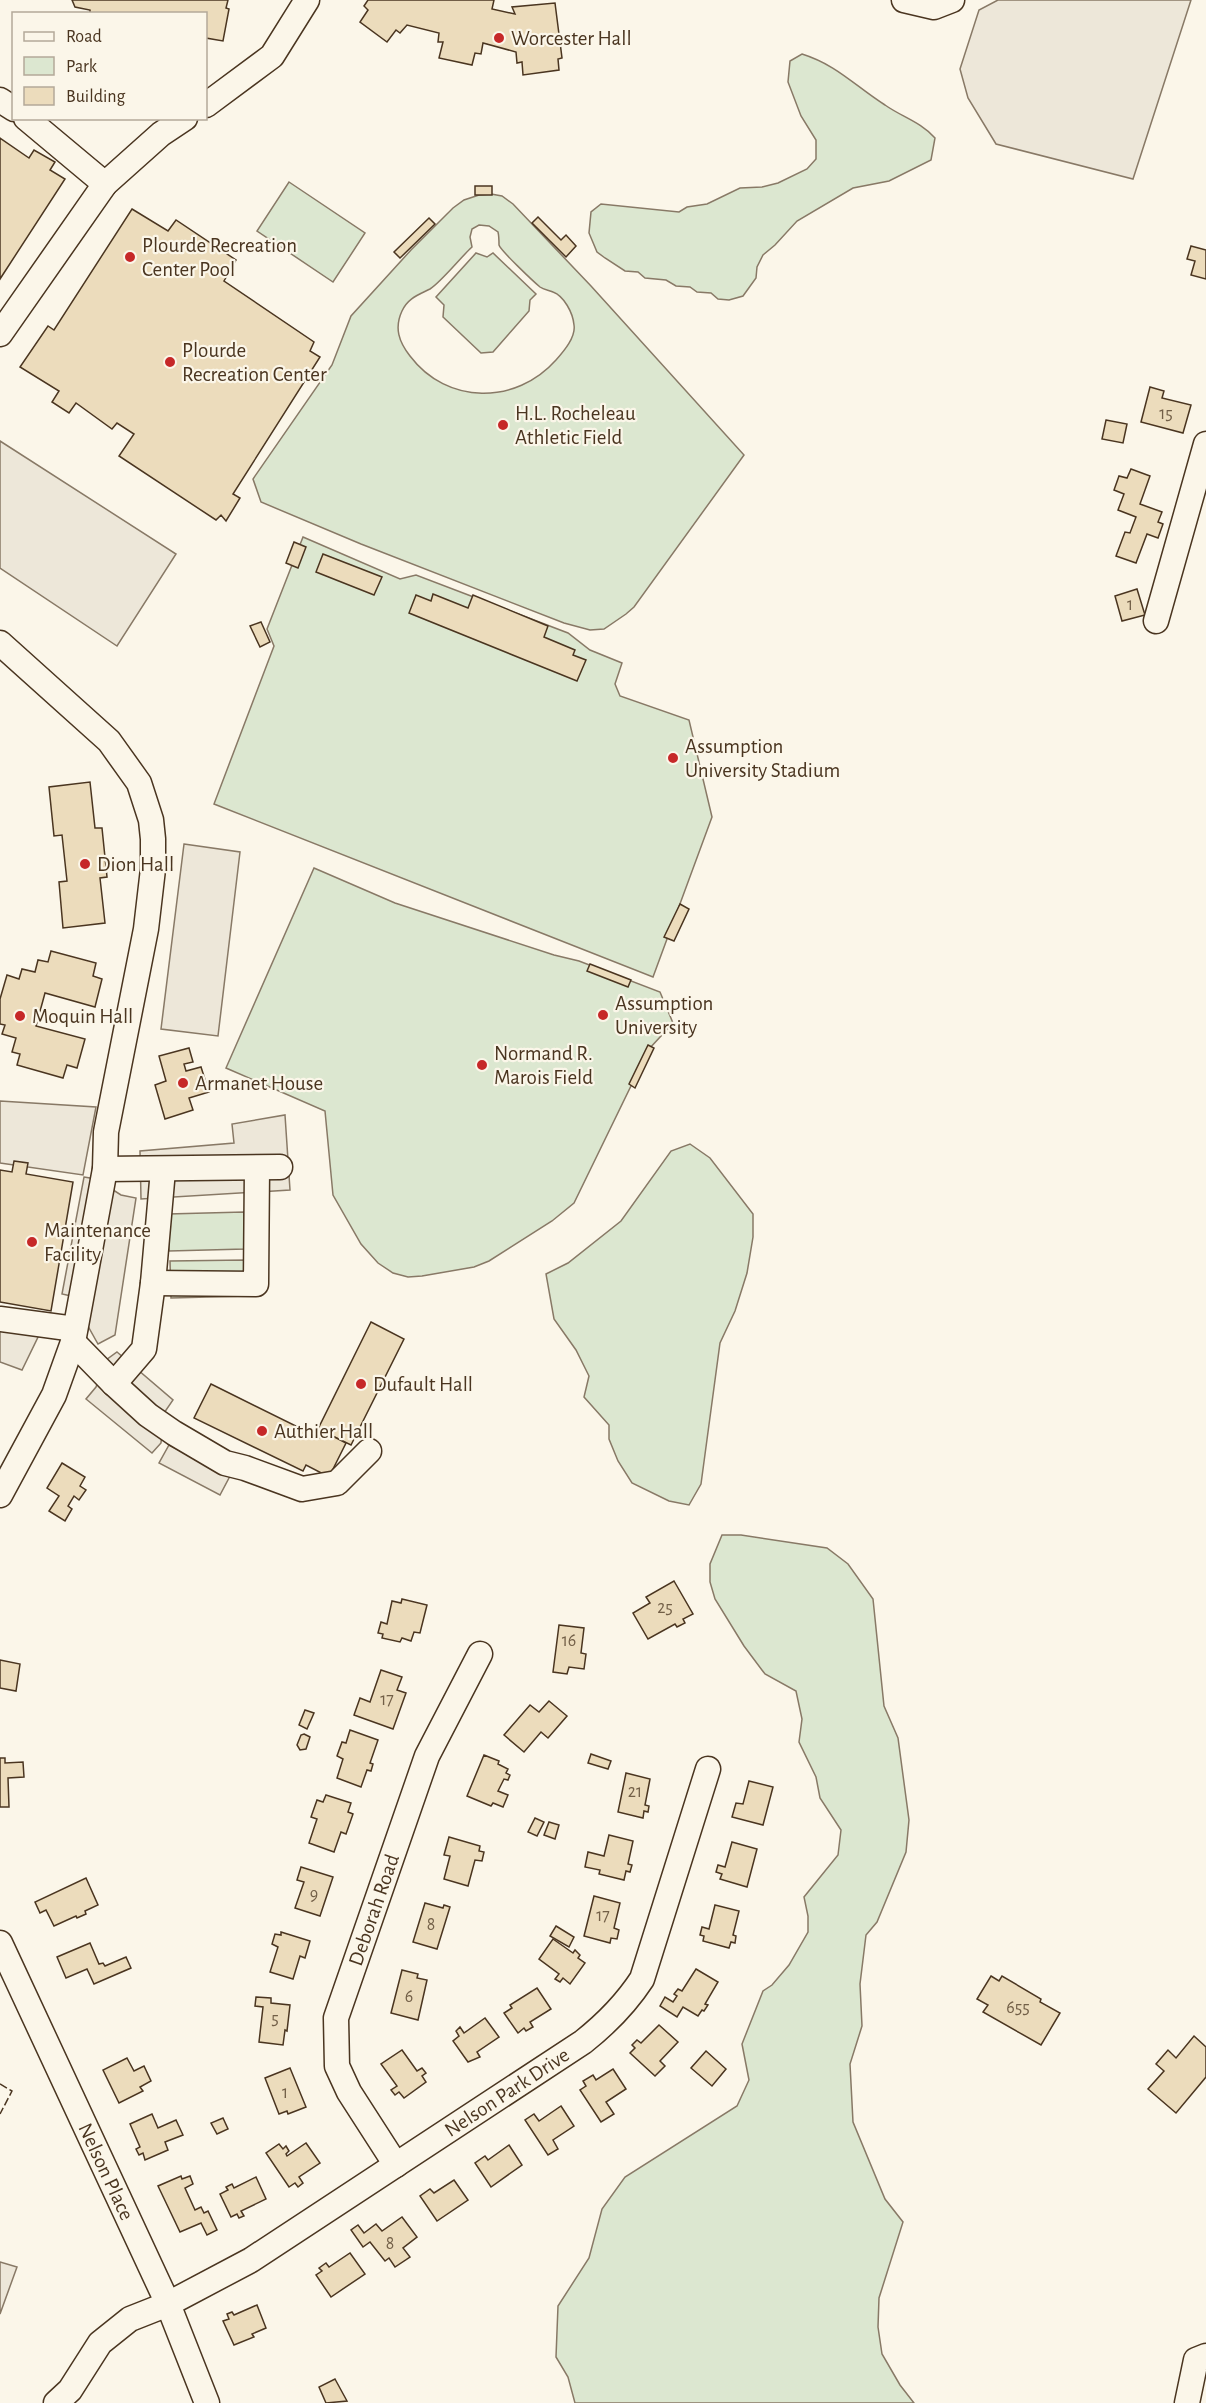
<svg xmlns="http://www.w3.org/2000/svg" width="1206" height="2403" viewBox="0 0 1206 2403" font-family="'Alegreya Sans',sans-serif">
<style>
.green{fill:#dce7d0;stroke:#887966;stroke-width:1.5;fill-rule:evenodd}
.parking{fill:#ede7d9;stroke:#887966;stroke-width:1.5}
.building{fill:#ecdcbc;stroke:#4a3520;stroke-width:1.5}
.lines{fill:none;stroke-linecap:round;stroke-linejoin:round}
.minor-casing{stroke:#4a3520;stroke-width:27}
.minor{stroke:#fbf6e9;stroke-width:24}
.fence{stroke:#4a3520;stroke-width:1.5;stroke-dasharray:8 3;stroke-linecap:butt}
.poi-dot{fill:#c62828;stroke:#fbf6e9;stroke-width:2}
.labels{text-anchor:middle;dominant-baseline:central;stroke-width:4.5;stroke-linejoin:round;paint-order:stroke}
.number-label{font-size:18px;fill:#725f47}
.poi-label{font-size:21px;fill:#4a3520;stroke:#fbf6e9;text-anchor:start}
.street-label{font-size:21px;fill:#4a3520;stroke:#fbf6e9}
</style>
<rect width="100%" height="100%" fill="#fbf6e9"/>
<g class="green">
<path d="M802 54C837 65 855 86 885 105 902 117 921 122 935 138L931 160 889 181 853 188 797 221 775 245 763 255 757 267 756 278 743 296 729 300 718 299 711 293 697 292 690 287 676 286 666 280 645 278 638 272 625 271 605 258 597 252 589 233 591 212 601 204 679 212 687 207 707 204 740 188 762 187 778 183 807 169 816 159V140L801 116 788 82 790 61Z"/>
<polygon points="289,182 365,233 333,282 257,231"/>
<path d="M491 194 502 196 513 204 591 286 744 455 634 607 626 614 604 629 590 630 564 623 361 544 261 502 253 479 332 365 351 316 411 250 453 208 464 200 479 195ZM479 225 489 226 498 232C499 236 499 241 499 245 501 251 534 282 540 287 544 290 549 290 553 292 564 296 573 313 574 325 576 337 564 351 556 360 516 405 447 405 410 356 399 342 394 328 402 311 408 298 418 295 430 289 441 282 461 257 472 247L470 237 472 229Z"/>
<polygon points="476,253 487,257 493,253 536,294 530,300 529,311 493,352 481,353 443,317 444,305 436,297"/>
<polygon points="303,537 400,579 416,575 568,633 590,650 622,663 615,684 620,696 689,720 712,817 653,977 214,804 274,646 267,629"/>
<polygon points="314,868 395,903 554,955 579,961 660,992 673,1023 649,1049 574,1203 552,1221 489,1261 474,1267 422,1276 408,1277 393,1273 378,1263 361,1244 333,1195 325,1111 226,1068"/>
<polygon points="690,1144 710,1158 753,1214 753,1237 747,1273 735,1311 720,1343 701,1484 689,1505 669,1501 632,1483 618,1461 609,1439 609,1425 584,1397 589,1376 576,1350 554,1319 546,1274 568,1263 621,1221 671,1151"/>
<polygon points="244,1212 245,1249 169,1251 168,1214"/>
<polygon points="246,1260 247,1296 171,1298 170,1261"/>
<polygon points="722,1535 741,1535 827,1548 848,1564 873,1599 884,1706 898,1738 909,1820 906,1852 877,1922 866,1935 860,1984 862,2026 850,2064 853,2122 885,2199 903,2222 879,2298 878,2327 882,2354 900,2385 914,2403 575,2403 568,2377 556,2357 558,2306 589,2258 602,2209 625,2177 737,2106 749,2080 742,2044 763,1991 772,1985 789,1965 808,1932 808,1916 804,1897 838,1855 841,1830 820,1798 816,1777 799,1742 802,1719 796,1691 765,1674 744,1646 715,1599 710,1582 710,1564"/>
</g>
<g class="parking">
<polygon points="998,0 1191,0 1133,179 996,144 968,98 960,69 979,10"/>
<polygon points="0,441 176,554 117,646 0,568"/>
<polygon points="184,844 240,852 218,1036 161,1029"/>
<polygon points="0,1101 96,1107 83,1175 0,1163"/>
<polygon points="285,1115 290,1190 141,1199 140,1151 234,1143 232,1124"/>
<polygon points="84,1177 96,1179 121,1195 136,1198 115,1335 98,1344 71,1296 62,1294"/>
<polygon points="0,1326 40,1333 22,1370 0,1362"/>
<polygon points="117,1352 173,1400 164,1413 161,1443 152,1453 86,1399 96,1387 106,1360"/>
<polygon points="169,1445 230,1476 220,1495 159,1463"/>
<polygon points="0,2262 17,2267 0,2314"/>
</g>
<g class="building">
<polygon points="72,0 228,0 226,8 229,9 223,41 206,38 206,14 93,14 90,13 90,10 75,7"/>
<polygon points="368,0 494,0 492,9 515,14 512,7 555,3 562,58 558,59 559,70 523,75 522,62 517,63 516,52 483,43 481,54 475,53 472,65 439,58 443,42 438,42 439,33 407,25 400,33 396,30 387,42 360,22 368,10 364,6"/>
<polygon points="0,138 29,158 34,150 55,162 50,170 65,179 0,279"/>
<rect x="475" y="186" width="17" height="9"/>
<polygon points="132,209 168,231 176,220 236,260 224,281 314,342 310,351 320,357 233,494 240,498 226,521 221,515 216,520 119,456 134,434 117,423 112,429 76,403 69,413 52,402 59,391 20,367 48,326 54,330"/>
<polygon points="538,217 561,240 566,235 576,246 566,257 532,223"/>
<polygon points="429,218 435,224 400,258 394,252"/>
<polygon points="1191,246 1206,250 1206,279 1191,275 1195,261 1187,259"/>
<polygon points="1150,387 1164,391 1162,398 1191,405 1183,433 1141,422"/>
<polygon points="1106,420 1127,424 1123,443 1102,439"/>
<polygon points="1131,469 1150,476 1140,504 1162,512 1158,522 1163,524 1158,538 1147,534 1136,563 1116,556 1125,532 1130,533 1136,517 1118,510 1124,494 1114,490 1119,476 1127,478"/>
<polygon points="294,542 306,547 298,568 286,563"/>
<polygon points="323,554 382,577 374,595 316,572"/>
<polygon points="1137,589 1145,615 1122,621 1115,596"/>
<polygon points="433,594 468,608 473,595 548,626 544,637 575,650 573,655 586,660 577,681 409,613 416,595 431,601"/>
<polygon points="261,622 270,642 260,647 250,626"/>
<polygon points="90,782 95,828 102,828 107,877 100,878 105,923 63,928 59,882 67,881 62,835 54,836 49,787"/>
<polygon points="680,904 689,909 674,941 664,937"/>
<polygon points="51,951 96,963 93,976 102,979 95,1007 45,993 36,1026 85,1039 77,1068 67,1065 63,1078 17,1065 20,1054 12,1052 16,1038 2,1034 5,1025 0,1024 0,999 7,975 19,979 22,969 35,972 38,960 48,962"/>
<polygon points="590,964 631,980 628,987 587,971"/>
<polygon points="648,1045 654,1048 635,1088 629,1084"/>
<polygon points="189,1048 193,1062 184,1064 186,1071 201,1067 209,1092 189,1098 193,1110 165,1119 155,1085 166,1081 159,1056"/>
<polygon points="14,1161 28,1163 26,1174 73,1182 51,1311 0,1302 0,1170 12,1172"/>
<polygon points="371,1322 404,1339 351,1445 318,1429"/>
<polygon points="211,1384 320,1438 323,1431 346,1443 329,1477 306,1465 303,1471 194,1418"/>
<polygon points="62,1463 85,1477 80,1486 86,1490 79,1500 74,1496 68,1506 72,1509 65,1521 49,1511 59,1496 47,1488"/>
<polygon points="674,1581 693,1614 683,1619 685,1623 677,1627 675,1624 648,1639 633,1613 650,1603 646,1597"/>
<polygon points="402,1599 427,1605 420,1633 414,1632 411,1641 402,1638 400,1642 382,1638 383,1634 378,1633 381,1622 387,1624 392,1601 401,1603"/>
<polygon points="559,1625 584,1628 581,1653 586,1654 584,1669 569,1667 567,1674 553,1672"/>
<polygon points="0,1660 20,1664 16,1691 0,1688"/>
<polygon points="381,1670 402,1677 397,1690 406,1693 393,1729 354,1715 360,1698 370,1702"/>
<polygon points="549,1701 567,1716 548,1738 541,1732 524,1752 504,1735 530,1705 539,1712"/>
<polygon points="305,1710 314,1713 307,1729 299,1725"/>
<polygon points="350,1730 378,1740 370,1763 373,1764 371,1771 367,1770 361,1787 337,1778 343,1759 337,1756 342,1742 346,1743"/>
<polygon points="304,1734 310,1737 306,1749 300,1750 297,1745 301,1735"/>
<polygon points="591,1754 611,1761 608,1769 588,1763"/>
<polygon points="484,1755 499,1761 498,1764 508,1769 506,1773 510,1775 508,1780 504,1779 498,1791 508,1795 503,1807 493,1803 491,1806 467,1796"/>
<polygon points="0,1758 5,1758 5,1763 23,1762 24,1777 8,1778 9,1807 0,1807"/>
<polygon points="626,1773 650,1779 645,1805 649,1806 648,1812 644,1811 643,1818 618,1812"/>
<polygon points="749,1781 773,1787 763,1825 732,1817 736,1803 743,1804"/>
<polygon points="326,1795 351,1803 348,1812 353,1814 346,1834 341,1832 334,1852 309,1843 317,1819 311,1817 317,1800 323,1802"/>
<polygon points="535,1818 544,1822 537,1836 528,1832"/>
<polygon points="549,1822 559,1825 555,1839 544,1835"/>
<polygon points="609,1835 633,1841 628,1864 632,1865 630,1872 626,1871 624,1880 599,1874 600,1870 585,1867 588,1852 604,1856"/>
<polygon points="449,1837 480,1846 479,1851 484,1852 482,1861 475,1860 468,1886 444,1879 450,1856 444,1855"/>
<polygon points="732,1842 757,1849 747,1887 720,1879 722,1874 716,1872 718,1865 725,1867"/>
<polygon points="301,1867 333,1877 320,1916 295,1908 304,1882 297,1880"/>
<polygon points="86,1878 98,1905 85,1911 86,1914 77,1918 76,1916 54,1926 46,1910 40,1913 35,1902"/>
<polygon points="594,1896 620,1903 614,1928 619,1930 617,1939 611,1938 610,1943 584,1936"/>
<polygon points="425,1903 443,1908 444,1905 450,1907 437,1949 413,1942"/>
<polygon points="715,1905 739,1911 733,1935 736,1936 735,1943 731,1942 729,1948 703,1941 704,1936 700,1935 702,1927 709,1929"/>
<polygon points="556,1926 574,1937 569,1947 550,1936"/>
<polygon points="281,1932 310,1941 305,1958 300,1956 293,1979 270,1972 278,1947 272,1944 275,1934 281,1935"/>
<polygon points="553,1939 573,1953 575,1950 580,1955 578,1958 585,1963 570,1984 563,1978 560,1982 555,1979 559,1974 539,1959"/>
<polygon points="90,1943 99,1964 103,1963 105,1966 126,1957 131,1968 94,1984 87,1969 66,1978 57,1957"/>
<polygon points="696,1969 718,1982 705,2004 708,2005 704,2011 702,2010 698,2016 683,2007 677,2017 660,2006 665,1997 673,2002 677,1996 674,1994 678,1989 682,1991"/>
<polygon points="402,1970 418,1974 417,1978 427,1980 418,2020 391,2013"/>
<polygon points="991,1976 999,1981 1002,1976 1041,1999 1040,2002 1060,2013 1041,2045 983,2012 988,2005 977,1999"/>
<polygon points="537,1988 551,2009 530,2022 533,2027 526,2031 524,2028 518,2033 504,2013 512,2008 510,2005"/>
<polygon points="256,1997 271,1998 271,2003 290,2005 287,2031 285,2030 283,2045 259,2042 263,2007 255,2006"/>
<polygon points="485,2018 499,2037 477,2052 480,2057 468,2062 453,2041 459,2036 456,2031 460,2027 464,2033"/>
<polygon points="659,2025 678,2042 660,2061 665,2066 655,2076 630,2053 635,2048 632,2045 637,2040 641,2043"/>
<polygon points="1194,2036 1206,2047 1206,2077 1176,2113 1148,2089 1164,2071 1156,2064 1168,2050 1176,2058"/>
<polygon points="402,2050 417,2071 422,2068 426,2073 422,2076 426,2082 404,2098 399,2092 395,2095 391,2090 397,2086 381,2064"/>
<polygon points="706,2051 726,2069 712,2086 691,2068"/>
<polygon points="127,2058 134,2071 144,2066 151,2081 140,2087 143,2091 119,2103 103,2070"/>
<polygon points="290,2068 306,2107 288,2114 287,2111 279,2114 265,2078"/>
<polygon points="613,2069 626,2089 606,2102 614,2114 601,2122 580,2090 586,2086 583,2081 593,2075 596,2080"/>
<polygon points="561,2106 574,2126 553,2140 558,2149 548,2155 525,2120 534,2114 539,2121"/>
<polygon points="152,2114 158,2128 176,2120 183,2135 165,2142 168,2150 145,2160 143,2153 139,2155 136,2149 140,2147 130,2124"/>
<polygon points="223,2118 228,2129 217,2134 211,2123"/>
<polygon points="306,2143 320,2163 299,2177 303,2183 298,2187 295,2183 289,2187 266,2153 279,2144 283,2149 286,2146 289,2151 286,2154 287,2156"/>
<polygon points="509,2145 522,2165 491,2187 475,2163 485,2156 488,2160"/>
<polygon points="181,2176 182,2179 190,2176 193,2184 185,2188 195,2210 201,2207 204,2213 208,2211 217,2230 207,2235 201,2223 180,2232 158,2186"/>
<polygon points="256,2177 266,2199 241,2211 244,2216 239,2218 237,2214 231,2217 220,2194 228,2190 226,2187 232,2184 234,2188"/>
<polygon points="454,2180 468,2200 437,2221 420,2196 430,2189 434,2193"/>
<polygon points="402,2217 417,2237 403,2248 410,2257 395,2267 389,2258 385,2261 370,2242 363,2247 351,2230 358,2225 364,2233 376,2224 382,2231"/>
<polygon points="350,2253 365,2274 331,2297 316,2275 322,2271 319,2268 326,2263 329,2267"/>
<polygon points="257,2305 266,2328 252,2334 254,2337 234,2345 223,2321 229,2319 227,2314 232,2312 234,2315"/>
<polygon points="335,2379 347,2401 326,2403 319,2387"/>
</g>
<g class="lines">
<g class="minor-casing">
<g id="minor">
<polyline points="904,0 934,7 952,0"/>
<polyline points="0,100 14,109"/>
<polyline points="206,105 272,56 307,0"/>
<polyline points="26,118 105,184"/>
<polyline points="0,334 105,184 161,134 185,118"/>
<polyline points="1156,621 1206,444"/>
<polyline points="0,643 109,741 139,783 151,820 153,839 153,869 146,929 106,1132 105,1169 73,1342 54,1395 0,1495"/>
<polyline points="105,1169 280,1167"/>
<polyline points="153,1283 256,1284 257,1168"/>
<polyline points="0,1319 75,1329"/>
<polyline points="73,1342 114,1384 148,1415 174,1433 225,1463 245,1468 302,1489 337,1483 369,1451"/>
<polyline points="114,1384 144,1349 153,1283 163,1170"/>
<path id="s1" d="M0 1943 168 2304 207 2403"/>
<path id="s2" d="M396 2165 349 2092 337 2066 336 2018 427 1756 480 1654"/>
<path id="s3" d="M56 2403 70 2390 100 2343 130 2319 168 2304 251 2260 583 2042C607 2023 625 2005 642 1979L708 1769"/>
<polyline points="1187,2403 1196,2360 1206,2356"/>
</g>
</g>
<use href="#minor" class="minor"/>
<polyline class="fence" points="0,2084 12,2091 0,2114"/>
</g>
<g class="poi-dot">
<circle cx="499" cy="38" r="6"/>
<circle cx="130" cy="257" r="6"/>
<circle cx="170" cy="362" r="6"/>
<circle cx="503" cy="425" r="6"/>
<circle cx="673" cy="758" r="6"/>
<circle cx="85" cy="864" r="6"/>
<circle cx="603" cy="1015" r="6"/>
<circle cx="20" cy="1016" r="6"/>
<circle cx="482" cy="1065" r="6"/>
<circle cx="183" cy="1083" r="6"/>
<circle cx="32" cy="1242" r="6"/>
<circle cx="361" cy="1384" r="6"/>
<circle cx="262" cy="1431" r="6"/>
</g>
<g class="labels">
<g class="number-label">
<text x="1166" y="414">15</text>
<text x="1130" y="605">1</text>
<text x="665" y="1608">25</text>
<text x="569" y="1641">16</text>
<text x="387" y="1700">17</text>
<text x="635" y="1792">21</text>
<text x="314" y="1895">9</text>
<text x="603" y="1916">17</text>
<text x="431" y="1925">8</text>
<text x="409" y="1997">6</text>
<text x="1018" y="2008">655</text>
<text x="275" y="2019">5</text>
<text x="285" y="2093">1</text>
<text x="390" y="2244">8</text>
</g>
<g class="poi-label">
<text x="511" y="38">Worcester Hall</text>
<text x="142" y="245">Plourde Recreation<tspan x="142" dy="24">Center Pool</tspan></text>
<text x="182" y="350">Plourde<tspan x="182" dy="24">Recreation Center</tspan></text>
<text x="515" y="413">H.L. Rocheleau<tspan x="515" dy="24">Athletic Field</tspan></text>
<text x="685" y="746">Assumption<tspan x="685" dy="24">University Stadium</tspan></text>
<text x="97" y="864">Dion Hall</text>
<text x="615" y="1003">Assumption<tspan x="615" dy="24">University</tspan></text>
<text x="32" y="1016">Moquin Hall</text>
<text x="494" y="1053">Normand R.<tspan x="494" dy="24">Marois Field</tspan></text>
<text x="195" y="1083">Armanet House</text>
<text x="44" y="1230">Maintenance<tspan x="44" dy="24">Facility</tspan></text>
<text x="373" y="1384">Dufault Hall</text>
<text x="274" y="1431">Authier Hall</text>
</g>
<g class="street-label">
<text stroke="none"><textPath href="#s2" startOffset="278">Deborah Road</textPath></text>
<text stroke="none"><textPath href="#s3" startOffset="554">Nelson Park Drive</textPath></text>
<text stroke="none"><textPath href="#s1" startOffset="252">Nelson Place</textPath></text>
</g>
</g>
<rect x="12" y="12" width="195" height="108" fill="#fbf6e9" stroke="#b4a999" stroke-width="1.5"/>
<rect x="24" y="32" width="30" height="9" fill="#fbf6e9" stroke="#b4a999" stroke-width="1.5"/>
<text x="66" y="42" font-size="18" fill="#4a3520">Road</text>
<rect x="24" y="57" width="30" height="18" fill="#dce7d0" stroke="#b4a999" stroke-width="1.5"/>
<text x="66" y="72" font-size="18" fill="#4a3520">Park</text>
<rect x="24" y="87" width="30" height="18" fill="#ecdcbc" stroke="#b4a999" stroke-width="1.5"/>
<text x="66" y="102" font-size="18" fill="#4a3520">Building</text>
</svg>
